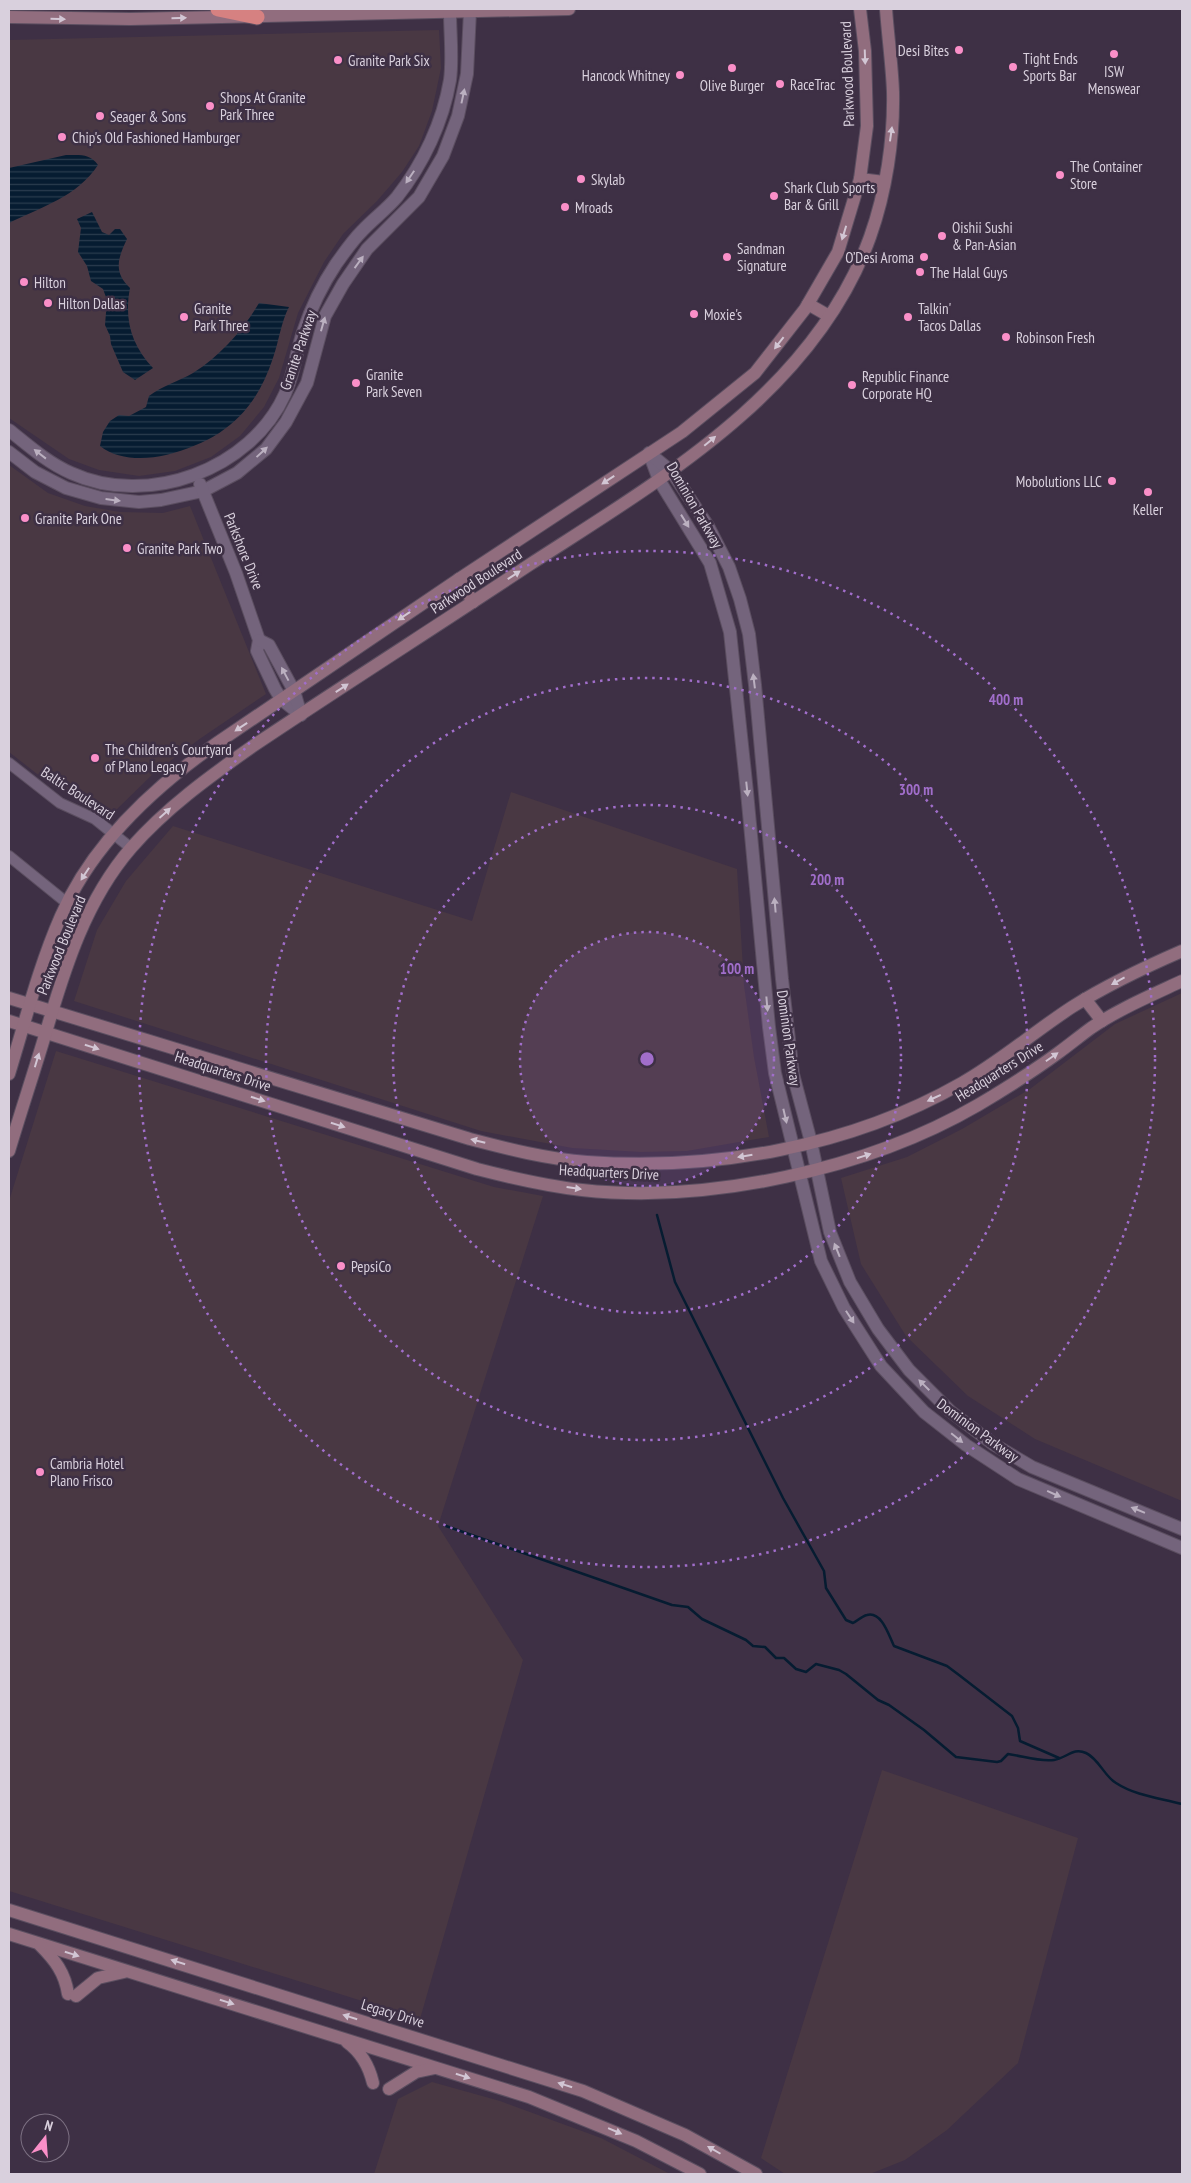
<svg xmlns="http://www.w3.org/2000/svg" width="1191" height="2183" viewBox="0 0 1191 2183" font-family="'PT Sans Narrow',sans-serif">
<style>
.commercial{fill:#493843}
.water{fill:url(#water-rules)}
.lines{fill:none;stroke-linecap:round;stroke-linejoin:round}
.stream{stroke:#061c31;stroke-width:2.5}
.minor-casing{stroke:#5b4e60;stroke-width:12}
.tertiary-casing{stroke:#5b4e60;stroke-width:14}
.secondary-casing{stroke:#5b4e60;stroke-width:14}
.motorway-casing{stroke:#5b4e60;stroke-width:17}
.minor{stroke:#74647c;stroke-width:10}
.tertiary{stroke:#74647c;stroke-width:12}
.secondary{stroke:#916d7e;stroke-width:12}
.motorway{stroke:#d68181;stroke-width:15}
.oneway{fill:#d2c6d4}
.oneway2{fill:#bbb0c0}
.ring{fill:none;stroke:#a16ecb;stroke-width:2.5;stroke-dasharray:2.5 5}
.poi-dot{fill:#fa8fc8;stroke:#3e3045;stroke-width:2}
.labels{text-anchor:middle;dominant-baseline:central;stroke-width:5;stroke-linejoin:round;paint-order:stroke}
.poi-label{font-size:15px;fill:#d9d0dd;stroke:#3e3045;text-anchor:start}
.street-label{font-size:15px;fill:#d9d0dd;stroke:#3e3045}
.centre{fill:#a16ecb;stroke:#3e3045;stroke-width:2.5}
.ring-label{font-size:15px;text-anchor:middle;font-weight:bold;fill:#a16ecb;stroke:#3e3045;stroke-width:5;stroke-linejoin:round;paint-order:stroke}
</style>
<defs>
<pattern id="water-rules" width="6" height="5" patternUnits="userSpaceOnUse" patternTransform="scale(1.25)"><rect width="6" height="5" fill="#061c31"/><path d="M0 2.5h6" fill="none" stroke="#2a3c4e"/></pattern>
</defs>
<rect width="100%" height="100%" fill="#3e3045"/>
<g class="commercial">
<polygon points="439,30 441,68 432,111 419,146 402,172 377,201 343,234 324,262 298,313 279,378 264,407 240,436 211,457 175,471 139,476 99,470 69,459 9,418 9,40"/>
<polygon points="9,465 48,493 85,506 120,512 163,513 190,506 266,694 201,738 154,773 113,813 55,788 9,752"/>
<polygon points="511,792 737,869 744,985 754,1057 769,1137 687,1151 641,1152 572,1148 481,1131 74,1001 97,930 126,881 173,826 472,921"/>
<polygon points="1182,993 1182,1501 1035,1439 968,1396 906,1336 861,1264 841,1178 907,1157 962,1129 1030,1089 1115,1024"/>
<polygon points="56,1051 494,1187 543,1196 438,1526 523,1660 420,2019 9,1891 9,1201"/>
<polygon points="882,1770 1078,1838 1018,2063 947,2130 905,2160 870,2174 785,2174 761,2158"/>
<polygon points="432,2082 500,2101 601,2138 670,2174 374,2174 398,2099"/>
</g>
<g class="water">
<path d="M66 155C79 155 90 153 98 165 77 197 41 207 9 223V168Z"/>
<path d="M92 212 102 232 109 235 115 229H120L127 239C118 258 113 272 130 288 124 319 131 345 153 368L135 380 123 372 111 344 110 336 105 325 107 300 103 289 91 281 87 266 78 252 81 228 77 219Z"/>
<path d="M259 303 289 307C281 322 279 341 273 358 255 413 222 441 166 455 145 460 117 460 100 446L103 432 110 421 119 415 129 416 146 407 149 396C162 386 179 381 193 373 220 356 243 330 259 303Z"/>
</g>
<g class="lines">
<g class="stream">
<path d="M657 1215 675 1282 783 1498 824 1571 826 1588 846 1620 853 1623C857 1621 862 1616 867 1615 882 1611 889 1636 894 1646L947 1666 959 1675 1012 1716 1018 1728 1020 1741 1059 1758"/>
<path d="M446 1526 672 1605 688 1607 702 1619 746 1640 753 1646 765 1647 776 1658H784L796 1669 806 1672 816 1664 839 1670 846 1674 878 1700 889 1705 924 1730 956 1757 997 1762 1001 1761 1008 1754C1023 1756 1039 1762 1054 1760 1067 1758 1073 1747 1086 1753 1099 1759 1104 1776 1116 1783 1136 1796 1160 1798 1182 1804"/>
</g>
<g class="minor-casing">
<g id="minor">
<polyline points="9,763 60,803 95,819 131,848"/>
<polyline points="9,856 67,903"/>
</g>
</g>
<g class="tertiary-casing">
<g id="tertiary">
<path d="M9 430C29 446 48 463 71 473 147 508 251 470 285 394 294 374 296 353 303 332 311 308 322 285 336 264 344 253 352 241 362 231 373 219 387 209 397 197 423 164 443 122 450 80 453 58 450 34 450 12"/>
<polyline points="9,452 35,472 66,488 101,498 139,502 161,500 203,491 237,473 266,449 286,422 307,383 325,316 343,284 367,249 419,197 443,156 458,116 467,74 470,11"/>
<polyline points="649,453 659,480 710,563 730,632 747,792 769,1027 775,1073 821,1261 844,1308 881,1366 924,1412 966,1445 1018,1479 1182,1548"/>
<polyline points="649,453 672,472 708,526 729,567 740,599 749,634 755,685 782,979 793,1074 811,1142 830,1232 850,1282 878,1329 909,1370 950,1411 993,1444 1032,1467 1182,1529"/>
<polyline points="200,484 236,573 259,640 257,651 275,689 281,699 301,715"/>
<polyline points="259,640 269,645 294,691 301,715"/>
</g>
</g>
<g class="secondary-casing">
<g id="secondary">
<polyline points="9,17 130,19 569,9"/>
<polyline points="860,179 884,182"/>
<polyline points="808,304 829,316"/>
<polyline points="459,579 473,602"/>
<path d="M9 998 470 1139C508 1149 547 1159 587 1162 714 1171 850 1147 962 1083 1001 1061 1035 1031 1072 1007 1107 985 1145 967 1182 951"/>
<polyline points="1085,999 1102,1021"/>
<path d="M9 1021 477 1169C512 1178 546 1186 582 1190 708 1204 868 1169 978 1105 1005 1089 1032 1072 1058 1053 1069 1045 1080 1036 1091 1028 1119 1009 1152 995 1182 981"/>
<path d="M9 1074C25 1022 39 966 61 916 92 844 154 787 217 743L459 579 682 432 755 373 805 309 838 252 860 179 867 126 865 51 860 9"/>
<path d="M9 1151C21 1111 34 1072 46 1032 65 967 86 900 131 848 166 808 209 777 253 746 344 685 437 626 529 565 660 480 814 392 870 237 886 192 894 140 893 92 892 65 888 37 886 9"/>
<polyline points="9,1910 583,2091 685,2135 756,2174"/>
<polyline points="9,1934 529,2097 636,2141 700,2174"/>
<path d="M40 1945C55 1960 65 1973 68 1994"/>
<polyline points="76,1996 98,1978 124,1972"/>
<path d="M347 2042C361 2052 369 2066 373 2083"/>
<polyline points="389,2089 416,2072 435,2068"/>
</g>
</g>
<g class="motorway-casing">
<polyline id="motorway" points="218,9 257,17"/>
</g>
<use href="#minor" class="minor"/>
<use href="#tertiary" class="tertiary"/>
<use href="#secondary" class="secondary"/>
<use href="#motorway" class="motorway"/>
</g>
<defs><path id="oneway-solid" d="M-6-.8H1V-3.2L6.5 0L1 3.2V.8H-6Z" transform="scale(1.25)"/></defs>
<g class="oneway">
<use href="#oneway-solid" transform="translate(179 18) rotate(-1)"/>
<use href="#oneway-solid" transform="translate(58 19) rotate(2)"/>
<use href="#oneway-solid" transform="translate(865 57) rotate(88)"/>
<use href="#oneway-solid" transform="translate(891 134) rotate(-82)"/>
<use href="#oneway-solid" transform="translate(844 233) rotate(107)"/>
<use href="#oneway-solid" transform="translate(779 343) rotate(128)"/>
<use href="#oneway-solid" transform="translate(710 441) rotate(-40)"/>
<use href="#oneway-solid" transform="translate(608 480) rotate(147)"/>
<use href="#oneway-solid" transform="translate(514 575) rotate(-33)"/>
<use href="#oneway-solid" transform="translate(404 616) rotate(146)"/>
<use href="#oneway-solid" transform="translate(342 688) rotate(-33)"/>
<use href="#oneway-solid" transform="translate(241 727) rotate(146)"/>
<use href="#oneway-solid" transform="translate(165 813) rotate(-42)"/>
<use href="#oneway-solid" transform="translate(85 874) rotate(123)"/>
<use href="#oneway-solid" transform="translate(1118 981) rotate(151)"/>
<use href="#oneway-solid" transform="translate(92 1047) rotate(17)"/>
<use href="#oneway-solid" transform="translate(1052 1057) rotate(-35)"/>
<use href="#oneway-solid" transform="translate(37 1060) rotate(-73)"/>
<use href="#oneway-solid" transform="translate(934 1098) rotate(155)"/>
<use href="#oneway-solid" transform="translate(258 1099) rotate(18)"/>
<use href="#oneway-solid" transform="translate(338 1125) rotate(18)"/>
<use href="#oneway-solid" transform="translate(478 1141) rotate(-166)"/>
<use href="#oneway-solid" transform="translate(745 1156) rotate(171)"/>
<use href="#oneway-solid" transform="translate(864 1156) rotate(-18)"/>
<use href="#oneway-solid" transform="translate(574 1188) rotate(8)"/>
<use href="#oneway-solid" transform="translate(72 1954) rotate(17)"/>
<use href="#oneway-solid" transform="translate(178 1962) rotate(-162)"/>
<use href="#oneway-solid" transform="translate(227 2002) rotate(17)"/>
<use href="#oneway-solid" transform="translate(350 2017) rotate(-163)"/>
<use href="#oneway-solid" transform="translate(463 2076) rotate(17)"/>
<use href="#oneway-solid" transform="translate(565 2085) rotate(-162)"/>
<use href="#oneway-solid" transform="translate(615 2131) rotate(23)"/>
<use href="#oneway-solid" transform="translate(714 2150) rotate(-150)"/>
</g>
<g class="oneway2">
<use href="#oneway-solid" transform="translate(463 96) rotate(-78)"/>
<use href="#oneway-solid" transform="translate(410 177) rotate(124)"/>
<use href="#oneway-solid" transform="translate(359 262) rotate(-54)"/>
<use href="#oneway-solid" transform="translate(323 324) rotate(-74)"/>
<use href="#oneway-solid" transform="translate(262 452) rotate(-43)"/>
<use href="#oneway-solid" transform="translate(40 454) rotate(-142)"/>
<use href="#oneway-solid" transform="translate(113 500) rotate(7)"/>
<use href="#oneway-solid" transform="translate(685 521) rotate(58)"/>
<use href="#oneway-solid" transform="translate(285 674) rotate(-118)"/>
<use href="#oneway-solid" transform="translate(754 681) rotate(-97)"/>
<use href="#oneway-solid" transform="translate(747 789) rotate(84)"/>
<use href="#oneway-solid" transform="translate(775 905) rotate(-95)"/>
<use href="#oneway-solid" transform="translate(767 1004) rotate(85)"/>
<use href="#oneway-solid" transform="translate(785 1116) rotate(77)"/>
<use href="#oneway-solid" transform="translate(837 1250) rotate(-112)"/>
<use href="#oneway-solid" transform="translate(850 1317) rotate(57)"/>
<use href="#oneway-solid" transform="translate(924 1385) rotate(-135)"/>
<use href="#oneway-solid" transform="translate(957 1438) rotate(39)"/>
<use href="#oneway-solid" transform="translate(1054 1494) rotate(24)"/>
<use href="#oneway-solid" transform="translate(1138 1510) rotate(-158)"/>
</g>
<circle cx="647" cy="1059" r="127" fill="#a16ecb" fill-opacity=".12"/>
<g class="ring">
<circle cx="647" cy="1059" r="127"/>
<circle cx="647" cy="1059" r="254"/>
<circle cx="647" cy="1059" r="381"/>
<circle cx="647" cy="1059" r="508"/>
</g>
<g class="poi-dot">
<circle cx="959" cy="50" r="5"/>
<circle cx="1114" cy="54" r="5"/>
<circle cx="338" cy="60" r="5"/>
<circle cx="1013" cy="67" r="5"/>
<circle cx="732" cy="68" r="5"/>
<circle cx="680" cy="75" r="5"/>
<circle cx="780" cy="84" r="5"/>
<circle cx="210" cy="106" r="5"/>
<circle cx="100" cy="116" r="5"/>
<circle cx="62" cy="137" r="5"/>
<circle cx="1060" cy="175" r="5"/>
<circle cx="581" cy="179" r="5"/>
<circle cx="774" cy="196" r="5"/>
<circle cx="565" cy="207" r="5"/>
<circle cx="942" cy="236" r="5"/>
<circle cx="727" cy="257" r="5"/>
<circle cx="924" cy="257" r="5"/>
<circle cx="920" cy="272" r="5"/>
<circle cx="24" cy="282" r="5"/>
<circle cx="48" cy="303" r="5"/>
<circle cx="694" cy="314" r="5"/>
<circle cx="184" cy="317" r="5"/>
<circle cx="908" cy="317" r="5"/>
<circle cx="1006" cy="337" r="5"/>
<circle cx="356" cy="383" r="5"/>
<circle cx="852" cy="385" r="5"/>
<circle cx="1112" cy="481" r="5"/>
<circle cx="1148" cy="492" r="5"/>
<circle cx="25" cy="518" r="5"/>
<circle cx="127" cy="548" r="5"/>
<circle cx="95" cy="758" r="5"/>
<circle cx="341" cy="1266" r="5"/>
<circle cx="40" cy="1472" r="5"/>
</g>
<g class="labels">
<g class="poi-label">
<text x="949" y="50" text-anchor="end">Desi Bites</text>
<text x="1023" y="58">Tight Ends<tspan x="1023" dy="17">Sports Bar</tspan></text>
<text x="348" y="60">Granite Park Six</text>
<text x="1114" y="71" text-anchor="middle">ISW<tspan x="1114" dy="17">Menswear</tspan></text>
<text x="670" y="75" text-anchor="end">Hancock Whitney</text>
<text x="790" y="84">RaceTrac</text>
<text x="732" y="85" text-anchor="middle">Olive Burger</text>
<text x="220" y="97">Shops At Granite<tspan x="220" dy="17">Park Three</tspan></text>
<text x="110" y="116">Seager &amp; Sons</text>
<text x="72" y="137">Chip's Old Fashioned Hamburger</text>
<text x="1070" y="166">The Container<tspan x="1070" dy="17">Store</tspan></text>
<text x="591" y="179">Skylab</text>
<text x="784" y="187">Shark Club Sports<tspan x="784" dy="17">Bar &amp; Grill</tspan></text>
<text x="575" y="207">Mroads</text>
<text x="952" y="227">Oishii Sushi<tspan x="952" dy="17">&amp; Pan-Asian</tspan></text>
<text x="737" y="248">Sandman<tspan x="737" dy="17">Signature</tspan></text>
<text x="914" y="257" text-anchor="end">O’Desi Aroma</text>
<text x="930" y="272">The Halal Guys</text>
<text x="34" y="282">Hilton</text>
<text x="58" y="303">Hilton Dallas</text>
<text x="194" y="308">Granite<tspan x="194" dy="17">Park Three</tspan></text>
<text x="918" y="308">Talkin'<tspan x="918" dy="17">Tacos Dallas</tspan></text>
<text x="704" y="314">Moxie's</text>
<text x="1016" y="337">Robinson Fresh</text>
<text x="366" y="374">Granite<tspan x="366" dy="17">Park Seven</tspan></text>
<text x="862" y="376">Republic Finance<tspan x="862" dy="17">Corporate HQ</tspan></text>
<text x="1102" y="481" text-anchor="end">Mobolutions LLC</text>
<text x="1148" y="509" text-anchor="middle">Keller</text>
<text x="35" y="518">Granite Park One</text>
<text x="137" y="548">Granite Park Two</text>
<text x="105" y="749">The Children's Courtyard<tspan x="105" dy="17">of Plano Legacy</tspan></text>
<text x="351" y="1266">PepsiCo</text>
<text x="50" y="1463">Cambria Hotel<tspan x="50" dy="17">Plano Frisco</tspan></text>
</g>
<g class="street-label">
<text transform="translate(847 74) rotate(-92)">Parkwood Boulevard</text>
<text transform="translate(298 350) rotate(-71)">Granite Parkway</text>
<text transform="translate(695 505) rotate(60)">Dominion Parkway</text>
<text transform="translate(244 551) rotate(68)">Parkshore Drive</text>
<text transform="translate(476 581) rotate(-33)">Parkwood Boulevard</text>
<text transform="translate(78 793) rotate(33)">Baltic Boulevard</text>
<text transform="translate(61 945) rotate(-68)">Parkwood Boulevard</text>
<text transform="translate(789 1038) rotate(82)">Dominion Parkway</text>
<text transform="translate(223 1071) rotate(18)">Headquarters Drive</text>
<text transform="translate(999 1071) rotate(-32)">Headquarters Drive</text>
<text transform="translate(609 1172) rotate(3)">Headquarters Drive</text>
<text transform="translate(978 1430) rotate(36)">Dominion Parkway</text>
<text transform="translate(393 2013) rotate(17)">Legacy Drive</text>
</g>
</g>
<circle cx="647" cy="1059" r="8" class="centre"/>
<g class="ring-label">
<text x="1006" y="705">400 m</text>
<text x="916" y="795">300 m</text>
<text x="827" y="885">200 m</text>
<text x="737" y="974">100 m</text>
</g>
<rect width="1191" height="2183" fill="none" stroke="#d9d0dd" stroke-width="20"/>
<g transform="translate(45 2138) rotate(17)"><circle r="24" fill="#3e3045" stroke="#7c7082"/>
<path d="M0-4L9 19L0 12L-9 19Z" fill="#fa8fc8"/>
<text y="-8" font-size="14" font-weight="bold" text-anchor="middle" fill="#d9d0dd">N</text>
</g>
</svg>
